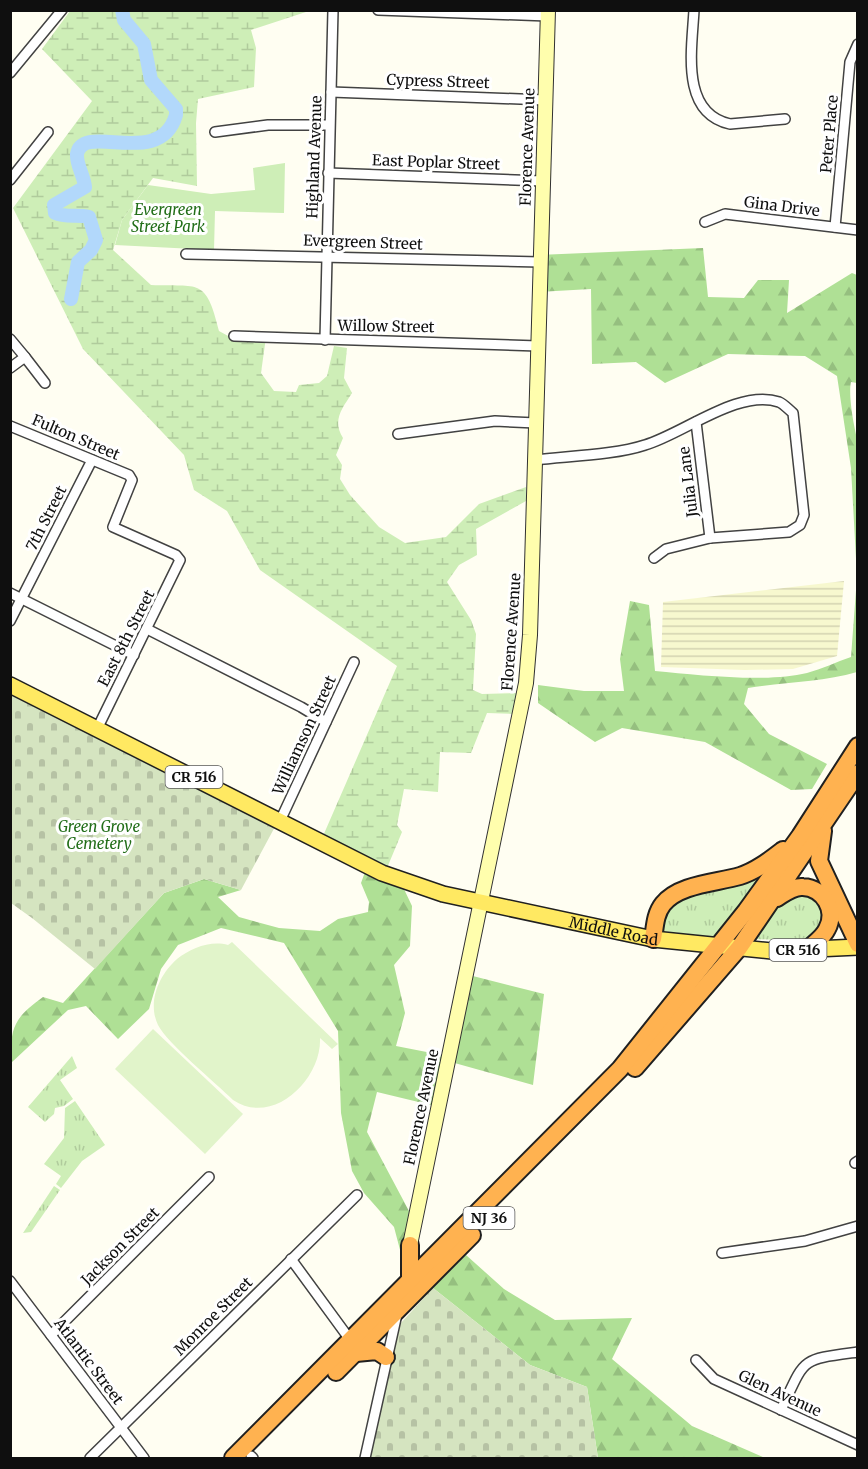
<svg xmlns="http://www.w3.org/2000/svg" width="868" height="1469" viewBox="0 0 868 1469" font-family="Merriweather,serif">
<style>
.farmland{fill:url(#farmland-rules)}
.grass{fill:url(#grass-tufts)}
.forest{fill:url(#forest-firs)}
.wetland{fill:url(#wetland-marsh)}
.cemetery{fill:url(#cemetery-stones)}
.park{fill:#ceeeb7}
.pitch{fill:#e1f4ca}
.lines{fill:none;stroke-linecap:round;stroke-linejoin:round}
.river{stroke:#b2d8fb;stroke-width:14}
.street-casing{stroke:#424242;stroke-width:12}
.secondary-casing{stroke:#313131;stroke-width:16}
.primary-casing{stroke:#202020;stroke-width:18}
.highway-casing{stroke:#202020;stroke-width:20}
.street{stroke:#fff;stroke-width:9}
.secondary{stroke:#fffead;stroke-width:14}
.primary{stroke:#ffe962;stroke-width:15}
.highway{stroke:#ffb250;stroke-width:16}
.labels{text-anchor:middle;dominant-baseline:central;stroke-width:6;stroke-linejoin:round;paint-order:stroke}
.shield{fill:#fff;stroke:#575757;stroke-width:1.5}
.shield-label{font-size:14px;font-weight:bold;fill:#0f0f0f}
.street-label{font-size:15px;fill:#0f0f0f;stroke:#fff}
.park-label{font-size:15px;font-style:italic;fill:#226e19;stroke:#fff}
</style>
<defs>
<pattern id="farmland-rules" width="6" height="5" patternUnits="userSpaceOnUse" patternTransform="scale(1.5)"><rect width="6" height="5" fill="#f7f8cf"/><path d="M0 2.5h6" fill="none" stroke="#d3d3b1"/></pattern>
<pattern id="grass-tufts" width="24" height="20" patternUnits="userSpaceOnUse" patternTransform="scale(1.5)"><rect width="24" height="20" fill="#ceeeb7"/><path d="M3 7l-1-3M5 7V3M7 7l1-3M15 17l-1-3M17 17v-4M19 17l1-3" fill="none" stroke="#b0cb9c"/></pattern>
<pattern id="forest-firs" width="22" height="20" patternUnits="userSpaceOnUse" patternTransform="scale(1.5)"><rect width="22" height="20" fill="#afe095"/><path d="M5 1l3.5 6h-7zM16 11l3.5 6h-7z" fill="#95bf7f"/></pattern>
<pattern id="wetland-marsh" width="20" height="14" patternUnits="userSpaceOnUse" patternTransform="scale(1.5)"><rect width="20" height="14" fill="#ceeeb7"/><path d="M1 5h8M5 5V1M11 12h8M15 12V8" fill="none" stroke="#b0cb9c"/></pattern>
<pattern id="cemetery-stones" width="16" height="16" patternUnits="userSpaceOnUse" patternTransform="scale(1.5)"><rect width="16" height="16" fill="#d5e4c0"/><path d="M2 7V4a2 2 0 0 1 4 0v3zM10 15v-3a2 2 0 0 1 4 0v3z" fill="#b6c2a4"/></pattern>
</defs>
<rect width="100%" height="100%" fill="#fffef2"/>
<polygon class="farmland" points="844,581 837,656 793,669 745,670 661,667 663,602"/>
<g class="grass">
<polygon points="765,870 717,937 661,931 661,915 671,900"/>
<polygon points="810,891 827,914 812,938 799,941 754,939 779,902"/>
<polygon points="72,1056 77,1068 60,1080 73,1099 64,1106 55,1108 54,1114 45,1122 28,1107"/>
<polygon points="75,1101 105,1145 82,1161 61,1188 56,1184 61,1176 44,1164 64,1138 65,1108"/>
<polygon points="54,1186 60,1190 31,1232 23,1233"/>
</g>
<g class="forest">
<path d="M703 248 708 297 744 298 758 280H789L787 313 852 273 857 275V383L851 382C848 395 854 428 858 442L857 672C823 682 785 682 748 688L744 704 769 734 827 764 812 789 791 790 705 742 622 728 595 742 538 703V685L584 691H624L620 659 630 601 649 605 655 671C699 675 766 683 807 673 822 669 836 662 851 657L857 577 851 468 837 376 805 356 728 354 665 383 636 362 592 364 591 289 538 292V255Z"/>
<path d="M365 872 403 887 412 906 410 946 394 965 405 1013 396 1046 447 1056 465 974 544 994 533 1085 451 1062 435 1106 377 1092 367 1132 409 1211 404 1265 394 1227 364 1193 352 1171 341 1113 338 1031 284 943 221 928 178 945 161 969 149 1009 118 1039 86 1006 68 1010 11 1063C10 1027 14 1018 43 997L63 1003 164 893 204 879 241 890 218 897 239 917 279 928 320 931 338 919 368 912 369 902 361 883Z"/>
<polygon points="466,1255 504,1289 555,1320 632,1318 612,1359 692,1426 765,1458 598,1458 587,1387 530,1365 433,1288"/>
</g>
<path class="wetland" d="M70 11H309L251 30 256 48 254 87 198 99 196 123 197 186 153 178 122 220 113 250 151 285C199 287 206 277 219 331L230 337H266L261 373 274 391 296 392 299 385 319 383 327 376 334 346 347 348 344 378 352 393C342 409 332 420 343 438L336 455 342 465 340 479 350 495 379 527 405 543 446 537 479 504 526 487V501L476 529 477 555 459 565 447 582 471 620 476 634 473 690 482 694 517 693 514 714 487 713 471 753 440 752 438 792 404 789 397 825 402 832 387 868 323 836 397 666 260 570 227 511 194 490 184 455 83 349 13 208 92 101 42 49Z"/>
<g class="cemetery">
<polygon points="10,692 277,823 241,890 204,879 164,893 95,969 32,918 11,903"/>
<polygon points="433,1288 530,1365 587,1387 598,1458 369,1458 400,1324"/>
</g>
<polygon class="park" points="285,163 284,213 215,211 214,250 115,245 122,220 148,185 211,194 255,190 253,168"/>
<g class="pitch">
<path d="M232 942 338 1044 332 1049 320 1038C322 1079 273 1127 233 1100 216 1083 167 1043 158 1025 147 1002 159 975 177 959 191 948 211 940 228 945Z"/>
<polygon points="153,1029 243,1114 205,1154 115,1069"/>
</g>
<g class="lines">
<path class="river" d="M71 299 78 262 91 250 96 240 89 217C77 214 66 218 55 213L54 205 85 187C84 176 76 164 77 154 83 121 160 170 176 115V109L151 80 144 44 124 20 122 10"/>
<g class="street-casing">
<g id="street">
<polyline points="378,10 548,16"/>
<path d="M694 10C692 49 680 113 730 124L785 119"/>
<polyline points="10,73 62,10"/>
<polyline points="331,92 545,100"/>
<polyline points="215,132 268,125 329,125"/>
<polyline points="328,173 543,181"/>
<polyline points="10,180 48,132"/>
<polyline points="705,222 725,214 858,230"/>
<polyline points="835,227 850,62 858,44"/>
<polyline points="186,254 540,262"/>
<polyline points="234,336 538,346"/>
<polyline points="10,339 25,357 10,368"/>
<polyline points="325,340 333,10"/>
<polyline points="25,357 45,383"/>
<polyline points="696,422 710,538"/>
<polyline points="10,426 129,475 132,480 113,527 176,555 180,560 97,729"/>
<polyline points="398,434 495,421 536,423"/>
<path d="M535 460C568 456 615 455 645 445 683 434 739 388 779 402 784 404 789 410 793 413L804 515 800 525 789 532 710 538 666 549 654 558"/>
<polyline points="10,593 134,655"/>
<polyline points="10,621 92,460"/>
<polyline points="147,629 301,707 326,722"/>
<polyline points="280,821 354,662"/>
<polyline points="855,1163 858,1161"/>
<polyline points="722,1253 805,1241 858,1226"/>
<polyline points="291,1259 351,1341"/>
<polyline points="10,1281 144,1458"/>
<polyline points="51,1335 209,1177"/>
<polyline points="696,1360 714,1379 858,1445"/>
<path d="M781 1410C806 1357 799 1360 858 1352"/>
<polyline points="251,1456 253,1458"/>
<polyline points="90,1458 357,1195"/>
<polyline points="365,1458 397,1314"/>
</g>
</g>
<g class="secondary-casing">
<polyline id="secondary" points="410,1245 526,683 530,635 548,10"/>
</g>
<g class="primary-casing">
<g id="primary">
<path id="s1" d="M10 685 382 873 443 894 653 939 772 951 858 947"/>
</g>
</g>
<g class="highway-casing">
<g id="highway">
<polyline points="823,831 819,861 858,944"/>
<path d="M777 898C785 893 793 886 803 887 824 888 837 911 827 929 823 938 813 944 807 950"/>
<path d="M653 939C655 927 655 914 663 904 679 884 716 883 740 876 756 871 770 860 783 850"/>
<polyline points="635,1068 739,948 858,773"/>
<polyline points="410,1245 410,1281"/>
<polyline points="356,1353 377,1351 386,1357"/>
<polyline points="336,1372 472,1235"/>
<polyline points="233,1458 620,1069 746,911 800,836 858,746"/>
</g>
</g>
<use href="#street" class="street"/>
<use href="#secondary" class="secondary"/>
<use href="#primary" class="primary"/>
<use href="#highway" class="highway"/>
</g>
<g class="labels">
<g class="shield">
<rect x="165.5" y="766" width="57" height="22" rx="4.5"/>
<rect x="769.5" y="939" width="57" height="22" rx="4.5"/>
<rect x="463.5" y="1207" width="51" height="22" rx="4.5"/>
</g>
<g class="shield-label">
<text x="194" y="777">CR 516</text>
<text x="798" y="950">CR 516</text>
<text x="489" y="1218">NJ 36</text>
</g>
<g class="street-label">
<text transform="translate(438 81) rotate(2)">Cypress Street</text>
<text transform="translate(829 134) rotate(-85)">Peter Place</text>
<text transform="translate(527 147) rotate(-88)">Florence Avenue</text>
<text transform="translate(314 157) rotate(-88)">Highland Avenue</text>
<text transform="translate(436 162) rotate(2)">East Poplar Street</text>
<text transform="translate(782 206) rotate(7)">Gina Drive</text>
<text transform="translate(363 242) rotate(2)">Evergreen Street</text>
<text transform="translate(386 326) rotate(1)">Willow Street</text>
<text transform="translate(76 437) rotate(23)">Fulton Street</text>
<text transform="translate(688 482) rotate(-97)">Julia Lane</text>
<text transform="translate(46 518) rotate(-63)">7th Street</text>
<text transform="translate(511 632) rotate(-86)">Florence Avenue</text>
<text transform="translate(126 638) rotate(-63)">East 8th Street</text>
<text transform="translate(304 735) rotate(-65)">Williamson Street</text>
<text stroke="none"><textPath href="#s1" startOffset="656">Middle Road</textPath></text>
<text transform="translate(421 1107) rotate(-78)">Florence Avenue</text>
<text transform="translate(120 1246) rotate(-45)">Jackson Street</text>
<text transform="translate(213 1316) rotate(-45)">Monroe Street</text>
<text transform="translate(89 1361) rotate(53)">Atlantic Street</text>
<text transform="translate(780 1393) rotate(25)">Glen Avenue</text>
</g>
<g class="park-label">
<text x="168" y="209">Evergreen<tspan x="168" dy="17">Street Park</tspan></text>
<text x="99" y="826">Green Grove<tspan x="99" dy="17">Cemetery</tspan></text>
</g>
</g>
<rect width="868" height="1469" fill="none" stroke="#0f0f0f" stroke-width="24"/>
</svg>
